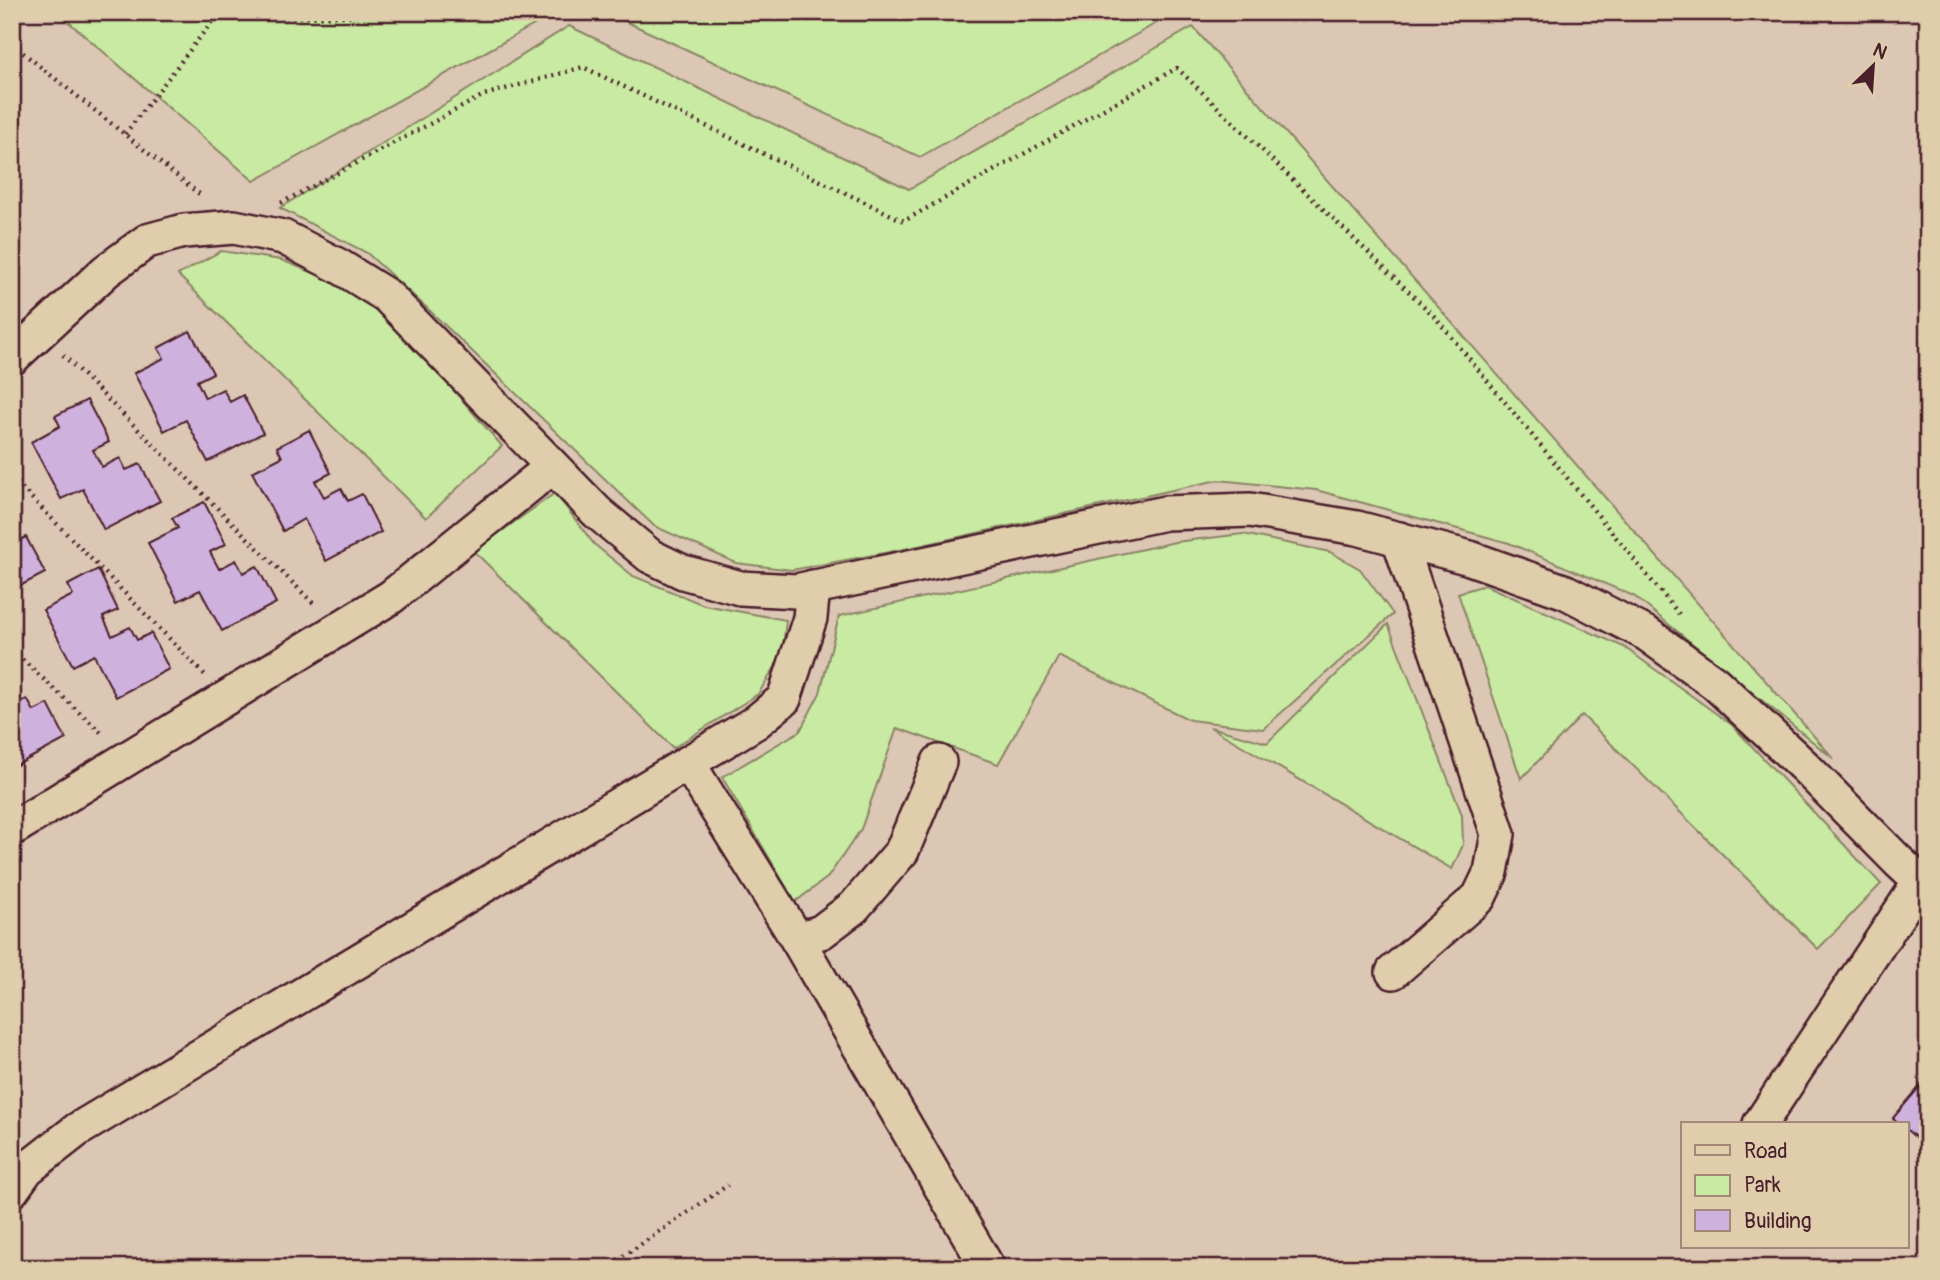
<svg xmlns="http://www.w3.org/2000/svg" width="1940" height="1280" viewBox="0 0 1940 1280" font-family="Pangolin,sans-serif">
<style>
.green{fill:#c9eaa2;stroke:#8a8466;stroke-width:2}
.building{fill:#cfb1dd;stroke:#4a1f2b;stroke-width:2}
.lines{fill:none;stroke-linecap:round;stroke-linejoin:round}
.minor-casing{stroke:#4a1f2b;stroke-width:38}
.path{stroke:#4a1f2b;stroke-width:4.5;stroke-dasharray:2 5;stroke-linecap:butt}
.minor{stroke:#dfcdab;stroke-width:33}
</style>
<rect width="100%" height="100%" fill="#dcc7b5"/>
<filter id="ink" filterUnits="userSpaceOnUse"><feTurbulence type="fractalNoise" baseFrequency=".0143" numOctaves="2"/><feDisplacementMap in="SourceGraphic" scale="14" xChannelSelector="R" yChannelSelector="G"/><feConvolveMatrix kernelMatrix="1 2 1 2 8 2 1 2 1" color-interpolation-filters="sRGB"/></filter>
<g filter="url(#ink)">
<g class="green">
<polygon points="57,12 557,12 254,181"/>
<polygon points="605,12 1176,12 920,157"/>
<polygon points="569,26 909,189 1193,27 1834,759 1634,596 1509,543 1316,490 1218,480 900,550 792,570 736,563 654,526 428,309 367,253 280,208"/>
<polygon points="221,251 281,260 372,296 502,446 426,518 178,275"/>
<polygon points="555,493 594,544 633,576 704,605 786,620 782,656 758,694 673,748 474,551"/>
<polygon points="1243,534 1330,552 1360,569 1393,614 1263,729 1190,720 1059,656 998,764 897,728 861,829 828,877 795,902 722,777 800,731 820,693 839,616 1175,542"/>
<polygon points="1485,585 1624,647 1732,725 1881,884 1818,949 1582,715 1521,779 1458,593"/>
<polygon points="1388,624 1462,815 1463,845 1452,869 1210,727 1267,743"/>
</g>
<g class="building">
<polygon points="190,331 213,373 197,381 205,398 223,389 230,402 243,395 263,433 208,462 186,420 164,431 134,373 164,358 158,348"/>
<polygon points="87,400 109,442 93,450 102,467 120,458 126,470 140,464 160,501 104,530 83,489 61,499 31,442 60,426 55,416"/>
<polygon points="309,430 331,473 315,481 324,497 341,488 348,501 362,494 381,532 326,561 304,519 283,531 252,472 282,457 277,447"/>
<polygon points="204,502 226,544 210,552 219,569 236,560 243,573 257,566 276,603 222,631 200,590 178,601 148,543 178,528 172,518"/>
<polygon points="26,537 45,573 12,590 12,544"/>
<polygon points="98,569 118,610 103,617 112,636 130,627 137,640 151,633 169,669 116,697 94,655 73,666 43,610 73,595 68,585"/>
<polygon points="27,699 34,711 48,704 66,739 13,767 12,706"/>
<polygon points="1928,1077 1928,1148 1907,1130 1907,1124 1900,1124 1893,1118"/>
</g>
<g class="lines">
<g class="minor-casing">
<g id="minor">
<polyline points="12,358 106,271 147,241 184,231 234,227 283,237 339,266 387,296 597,512 650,556 683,572 740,588 796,591 1165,513 1250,510 1357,528 1470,558 1566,592 1647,634 1715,683 1804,766 1898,861 1928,889"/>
<polyline points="688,763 797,939 821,932 854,907 902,851 939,762"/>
<polyline points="12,829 391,597 552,467"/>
<polyline points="797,939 988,1268"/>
<polyline points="1393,972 1479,897 1491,872 1498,834 1399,539"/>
<polyline points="1760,1124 1920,882"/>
<polyline points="12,1190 27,1169 77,1130 756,722 784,699 810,618 813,587"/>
</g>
</g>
<g class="path">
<polyline points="12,44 203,197"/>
<polyline points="125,134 214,19 426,14 431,12"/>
<polyline points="281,203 484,95 583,67 904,221 1177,68 1435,317 1679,614"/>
<polyline points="63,355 315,605"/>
<polyline points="12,478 205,675"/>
<polyline points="12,650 104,735"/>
<polyline points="606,1268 728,1185"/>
</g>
<use href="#minor" class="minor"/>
</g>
</g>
<rect width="1940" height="1280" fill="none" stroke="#dfcdab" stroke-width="42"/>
<rect x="21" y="21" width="1898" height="1238" fill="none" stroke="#4a1f2b" stroke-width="2.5" filter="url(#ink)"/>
<rect x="1681" y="1122" width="228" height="126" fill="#dfcdab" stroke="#a38778" stroke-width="2"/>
<rect x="1695" y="1145" width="35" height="10" fill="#dfcdab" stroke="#a38778" stroke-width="2"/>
<text x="1744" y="1158" font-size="21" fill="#4a1f2b">Road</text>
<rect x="1695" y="1175" width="35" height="21" fill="#c9eaa2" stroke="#a38778" stroke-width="2"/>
<text x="1744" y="1192" font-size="21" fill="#4a1f2b">Park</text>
<rect x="1695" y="1210" width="35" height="21" fill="#cfb1dd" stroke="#a38778" stroke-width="2"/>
<text x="1744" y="1228" font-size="21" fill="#4a1f2b">Building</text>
<g transform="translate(1873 66) rotate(25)" stroke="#dfcdab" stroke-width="5" paint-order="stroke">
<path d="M0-5L12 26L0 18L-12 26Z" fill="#4a1f2b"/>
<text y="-10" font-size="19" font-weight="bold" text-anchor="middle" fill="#4a1f2b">N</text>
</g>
</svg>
